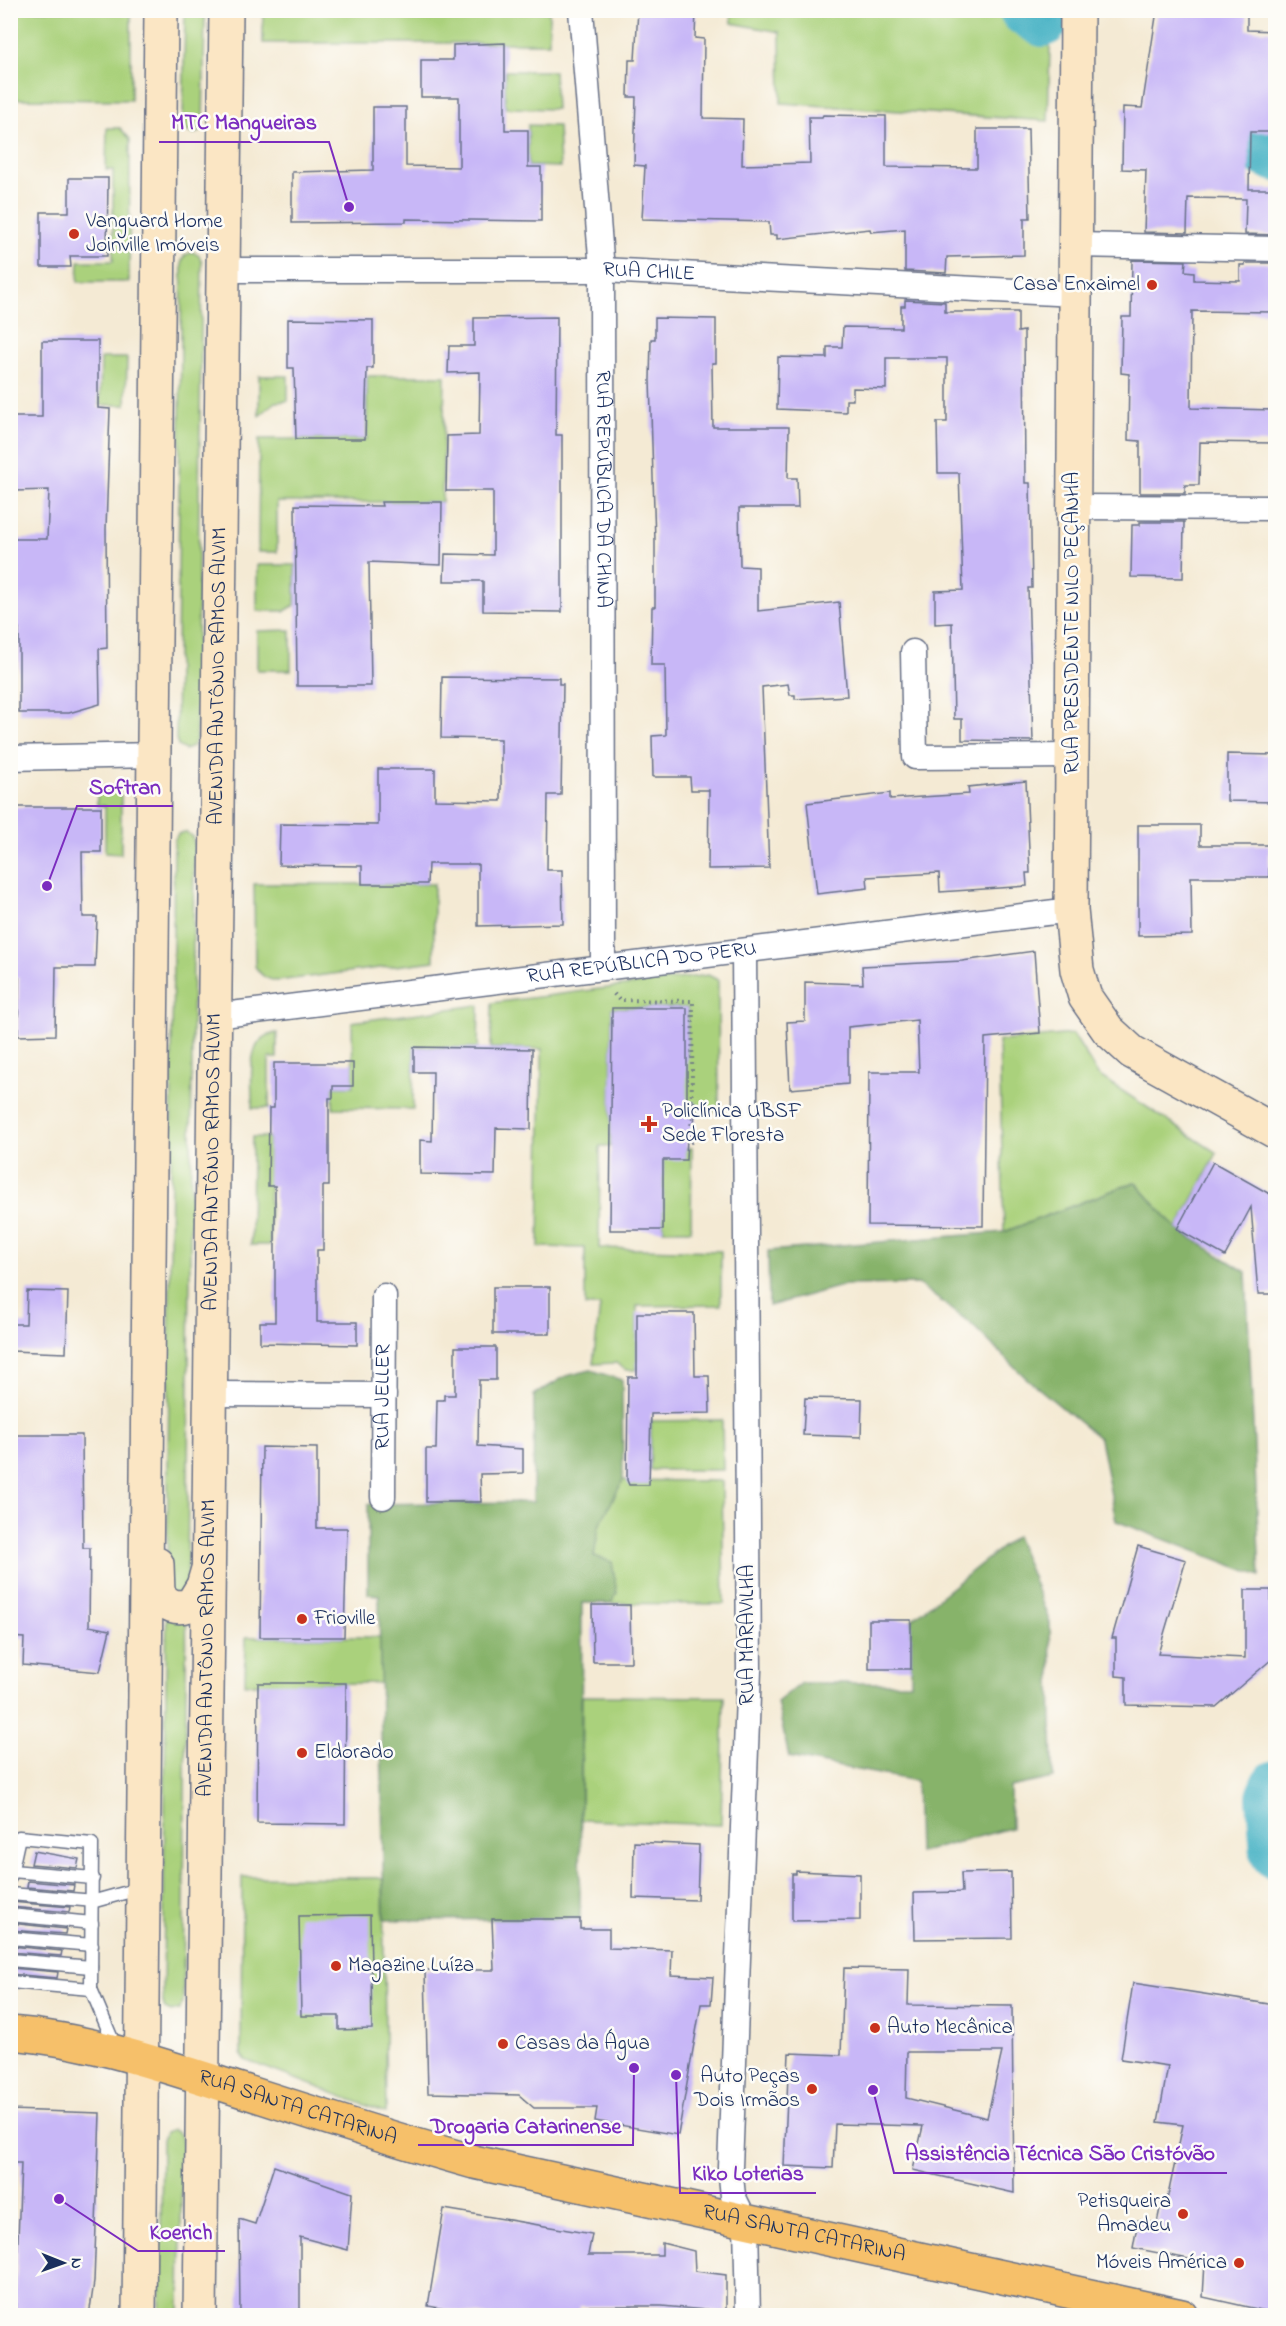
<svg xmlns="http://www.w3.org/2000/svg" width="1286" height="2326" viewBox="0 0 1286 2326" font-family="'Indie Flower',sans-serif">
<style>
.green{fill:#aad17b;stroke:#62806c;stroke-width:1.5}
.forest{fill:#87b36b;stroke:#517164;stroke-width:1.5}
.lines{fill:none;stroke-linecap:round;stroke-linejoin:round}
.river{stroke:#47b2c5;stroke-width:52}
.building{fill:#c8b7f7;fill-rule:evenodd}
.lane-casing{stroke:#677087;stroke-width:15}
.street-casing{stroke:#677087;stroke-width:27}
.secondary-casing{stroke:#677087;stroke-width:36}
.primary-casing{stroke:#677087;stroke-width:36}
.path{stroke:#677087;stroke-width:4;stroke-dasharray:1.5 4.5;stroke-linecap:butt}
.lane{stroke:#fff;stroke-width:12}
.street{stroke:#fff;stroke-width:24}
.secondary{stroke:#fbe6c4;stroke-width:33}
.primary{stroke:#f6c06b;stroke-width:33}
.poi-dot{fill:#c8321e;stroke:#fdfcf7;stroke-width:2}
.labels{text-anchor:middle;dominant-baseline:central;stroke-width:5;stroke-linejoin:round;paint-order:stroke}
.poi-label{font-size:21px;fill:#1b2f5e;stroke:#fdfcf7;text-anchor:start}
.street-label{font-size:21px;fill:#1b2f5e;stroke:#fdfcf7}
.leader{fill:none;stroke:#7b2cbf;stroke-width:2}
.callout-dot{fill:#7b2cbf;stroke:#fdfcf7;stroke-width:2}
.callout-label{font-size:22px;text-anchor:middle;font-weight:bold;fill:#7b2cbf;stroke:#fdfcf7;stroke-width:5;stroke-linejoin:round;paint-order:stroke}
</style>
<rect width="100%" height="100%" fill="#fdfcf7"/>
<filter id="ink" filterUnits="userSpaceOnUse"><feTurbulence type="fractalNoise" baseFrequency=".0167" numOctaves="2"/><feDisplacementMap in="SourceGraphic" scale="12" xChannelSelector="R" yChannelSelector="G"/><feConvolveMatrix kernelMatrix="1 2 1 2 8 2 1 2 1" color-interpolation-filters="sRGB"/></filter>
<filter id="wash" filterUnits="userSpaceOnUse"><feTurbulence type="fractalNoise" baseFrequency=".008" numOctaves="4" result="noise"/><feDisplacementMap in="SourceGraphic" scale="24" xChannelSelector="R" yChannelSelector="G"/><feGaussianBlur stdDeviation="1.35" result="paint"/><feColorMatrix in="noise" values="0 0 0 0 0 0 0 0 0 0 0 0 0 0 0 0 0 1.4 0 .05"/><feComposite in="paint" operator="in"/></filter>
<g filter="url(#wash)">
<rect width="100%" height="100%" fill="#f4ead4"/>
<g class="green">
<polygon points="11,10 131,11 131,100 11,99"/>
<polygon points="185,10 205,11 203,124 199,132 192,134 185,130 183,123"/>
<rect x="263" y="11" width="286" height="32"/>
<polygon points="731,11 1051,11 1048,121 781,103 780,32 732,23"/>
<polygon points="505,71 554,71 556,109 505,108"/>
<polygon points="528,125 558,126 560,167 528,166"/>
<polygon points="107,128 120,128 130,139 129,282 78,282 79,261 113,261 113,170 106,170"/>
<polygon points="193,252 199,256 202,262 196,740 192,747 185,750 178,746 176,739 182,261 185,255"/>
<polygon points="101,358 127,358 126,405 100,405"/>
<polygon points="259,376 288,376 288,401 275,402 259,416"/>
<polygon points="367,376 445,376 442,502 277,502 277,552 258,552 259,439 367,439"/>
<polygon points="257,565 295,565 295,605 285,611 257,611"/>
<polygon points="291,630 291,670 257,670 257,631"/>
<polygon points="97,787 114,787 121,795 121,854 105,853 105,806 97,805"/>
<polygon points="186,832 192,836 194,843 183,2003 179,2010 171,2012 165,2009 163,2002 174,841 178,834"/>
<path d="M254 884H434V961L277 981C266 979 261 976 255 966Z"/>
<polygon points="708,975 718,980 719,1111 664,1110 687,1058 687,1008 612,1008 611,1146 600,1146 599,1248 721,1251 721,1305 637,1306 637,1370 626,1370 616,1363 593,1364 600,1306 585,1306 585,1248 539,1247 542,1049 491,1048 492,1003"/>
<polygon points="479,1005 478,1048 414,1047 413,1109 333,1108 333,1086 353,1086 352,1022"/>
<path d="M277 1033V1058H269V1108H252C253 1081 243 1037 277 1033Z"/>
<polygon points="1073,1034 1098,1075 1217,1153 1177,1229 1135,1182 1004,1232 999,1041"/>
<polygon points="252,1137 269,1137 270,1245 251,1245"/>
<polygon points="686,1148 692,1148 691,1230 663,1230 663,1160"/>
<polygon points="722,1420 723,1470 650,1470 651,1421"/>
<polygon points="580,1480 722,1481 724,1604 582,1603"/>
<polygon points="246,1637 380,1637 381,1683 245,1684"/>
<polygon points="582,1696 724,1697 721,1825 581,1820"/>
<polygon points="242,1877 383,1878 386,2113 245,2060 241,2054"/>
<polygon points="173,2130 180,2134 182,2141 180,2315 160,2315 162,2140 165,2133"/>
</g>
<g class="forest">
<polygon points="1135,1182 1177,1229 1246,1272 1260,1576 1116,1521 1100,1439 1025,1377 970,1323 918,1284 845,1285 769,1306 768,1251 1004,1232"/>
<polygon points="591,1370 622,1380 623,1480 599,1526 594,1556 612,1562 617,1593 611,1603 582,1603 580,1919 384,1920 379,1595 368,1594 368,1504 533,1502 534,1395 566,1376"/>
<polygon points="1016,1536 1050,1623 1053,1778 1010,1787 1011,1828 918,1853 916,1781 789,1757 777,1702 801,1683 911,1683 911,1620"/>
</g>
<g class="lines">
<g class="river">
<polyline points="1025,10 1043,21"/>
<polyline points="1189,107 1239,140 1276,156"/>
<polyline points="1276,1786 1272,1797 1276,1853"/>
</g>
</g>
<g id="blocks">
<g class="building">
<polygon points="638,10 696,10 695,38 704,39 703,118 743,119 742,165 810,163 809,117 822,117 823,115 886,116 886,167 977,168 977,129 1028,129 1030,218 1024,218 1024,255 947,257 946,273 905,271 905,229 871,232 870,229 777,239 777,235 770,235 769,222 642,219 645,166 634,165 636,97 628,97 629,60 635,60"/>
<polygon points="1157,10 1247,10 1247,30 1275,31 1275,132 1250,132 1249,189 1275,189 1275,235 1245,234 1246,199 1188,198 1187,233 1144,232 1146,170 1122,169 1123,107 1142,108"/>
<polygon points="505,43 505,130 528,130 528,167 541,167 541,221 406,219 406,222 292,223 292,172 373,170 373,107 406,107 406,166 459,167 459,97 421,97 421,60 453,60 453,45"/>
<polygon points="69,178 108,178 107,256 70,256 71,267 41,267 41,212 69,212"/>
<polygon points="1132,260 1186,261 1185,271 1194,272 1194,280 1240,281 1240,265 1245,265 1245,263 1275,263 1275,312 1192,311 1191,408 1275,410 1275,443 1200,442 1199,485 1185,485 1185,493 1140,493 1140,441 1128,440 1129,374 1121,373 1122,317 1131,317"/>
<polygon points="905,300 945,302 945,312 1018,312 1018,332 1024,331 1025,483 1030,483 1032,588 1028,588 1033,741 962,740 962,719 954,719 952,623 935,624 935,591 963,590 959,473 938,473 937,422 947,422 947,358 886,358 886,389 853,388 853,400 846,400 846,412 777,409 778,357 827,358 827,347 842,347 843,327 901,328 901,306 905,306"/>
<polygon points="557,317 556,435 562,435 562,612 483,611 483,581 444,581 445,554 493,555 493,491 446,491 447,436 479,435 480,372 448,373 449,346 474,346 474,318"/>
<polygon points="655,318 716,319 716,363 712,363 713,427 789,427 788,478 797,478 798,508 739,508 740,566 758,567 758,611 839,602 847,696 795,699 795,695 790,695 788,684 762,687 769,868 708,869 709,790 691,790 690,777 653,777 652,736 666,735 665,665 651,665 652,607 655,607 655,541 650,380 651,339 655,339"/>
<polygon points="288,319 373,320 373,368 367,368 365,439 296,439 294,368 288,368"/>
<polygon points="42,341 98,341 98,408 110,409 106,529 107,648 99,649 100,704 69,713 19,713 19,628 15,628 15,618 10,618 10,539 47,539 49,490 15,491 14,457 14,417 42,417"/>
<polygon points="381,502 442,502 441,565 369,562 371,686 297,686 295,505 382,506"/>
<polygon points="1140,522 1184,522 1183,578 1131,577 1132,525 1140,525"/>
<polygon points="442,677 559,678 559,684 563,684 561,795 548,795 547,870 562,870 563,924 478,926 478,864 428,864 427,884 362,884 362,866 279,865 280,824 378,825 378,769 435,769 435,800 501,801 501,739 441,738"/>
<polygon points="1227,754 1275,755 1275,802 1227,801"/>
<polygon points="1026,781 1030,873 1026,873 1027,886 940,892 939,873 867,877 868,888 817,894 807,803 890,793 890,799 969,794 968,787"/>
<polygon points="10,807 101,807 101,852 82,852 83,917 97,917 95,967 56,967 55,1035 18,1036 19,978 10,978"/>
<polygon points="1138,825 1200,825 1200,845 1269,845 1269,877 1191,877 1192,935 1138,936"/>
<polygon points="1034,951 1040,1033 985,1038 983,1226 868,1225 869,1072 919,1072 917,1020 848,1027 848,1084 790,1089 787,1022 805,1021 805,982 863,984 862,966 962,961"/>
<polygon points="612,1008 687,1008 687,1102 695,1102 694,1137 687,1137 686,1160 663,1160 663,1230 610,1230"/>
<polygon points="414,1047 532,1049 531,1129 496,1128 495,1175 420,1174 420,1140 432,1141 433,1072 414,1072"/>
<polygon points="274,1063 353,1063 353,1086 333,1086 333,1098 329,1098 329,1186 323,1186 323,1250 317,1250 317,1322 357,1322 357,1345 260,1343 260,1322 275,1322 275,1186 268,1186 269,1108 274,1108"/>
<polygon points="1213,1162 1275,1197 1275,1294 1258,1294 1251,1207 1225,1256 1177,1229"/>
<rect x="493" y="1287" width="57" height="47"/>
<polygon points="27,1291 68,1292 66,1353 10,1351 10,1324 26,1324"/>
<polygon points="637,1313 694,1313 695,1376 709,1376 710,1413 651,1414 649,1485 629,1485 627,1480 628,1377 637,1377"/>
<polygon points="455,1347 496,1347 496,1380 479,1380 478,1446 523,1449 523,1473 480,1474 481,1502 426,1502 426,1449 436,1449 437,1400 444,1400 444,1395 455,1395"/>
<polygon points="805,1398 862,1399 861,1437 803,1435"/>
<polygon points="10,1435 82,1435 83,1548 90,1548 89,1626 110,1630 100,1672 23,1665 24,1638 10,1637"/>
<polygon points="262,1447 317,1448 317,1528 347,1528 344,1637 260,1637"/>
<polygon points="1138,1546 1186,1560 1158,1654 1245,1658 1245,1590 1271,1590 1272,1659 1216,1707 1126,1705 1126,1677 1116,1676 1116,1638 1112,1638"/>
<polygon points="592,1605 630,1605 631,1662 593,1662"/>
<rect x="869" y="1620" width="42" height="49"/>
<polygon points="258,1683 346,1683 345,1824 257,1823"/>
<polygon points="634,1842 699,1845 697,1900 633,1898"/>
<polygon points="34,1851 79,1859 77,1868 31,1864"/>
<polygon points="796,1871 860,1874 860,1920 792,1921 792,1874 796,1874"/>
<polygon points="1011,1872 1012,1938 915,1939 914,1893 962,1892 961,1873"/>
<polygon points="28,1881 74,1885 73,1891 27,1887"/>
<polygon points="10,1902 70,1907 69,1912 10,1907"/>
<polygon points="370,1915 372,2029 339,2030 339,2016 301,2016 299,1916"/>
<polygon points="492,1919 580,1919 580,1929 609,1929 609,1948 672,1950 671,1975 713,1977 711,2004 701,2004 678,2135 595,2121 597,2108 534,2108 519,2095 428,2093 425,1970 494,1970"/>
<polygon points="10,1923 66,1929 65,1934 10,1930"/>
<polygon points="10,1946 62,1951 61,1956 10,1952"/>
<polygon points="10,1968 58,1972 57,1978 10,1974"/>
<path d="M844 1968 909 1969 908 2005 1012 2006 1014 2193 913 2170 923 2126 835 2124 833 2168 784 2166 789 2053 841 2055ZM907 2052H1002L987 2118 906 2098Z"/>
<polygon points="1133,1983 1275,2005 1275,2313 1203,2297 1205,2262 1133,2248 1138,2220 1157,2223 1162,2199 1167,2200 1183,2125 1158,2122 1168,2066 1121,2059"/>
<polygon points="10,2110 100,2113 94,2282 89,2316 15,2316 21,2163 10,2163"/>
<polygon points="274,2166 352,2193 348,2250 300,2237 300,2316 240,2316 239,2219 255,2224"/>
<polygon points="444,2209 592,2234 588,2255 662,2255 662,2243 694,2251 695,2271 726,2275 726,2312 662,2306 580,2306 578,2316 485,2316 428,2306"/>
</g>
</g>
</g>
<g filter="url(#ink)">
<use href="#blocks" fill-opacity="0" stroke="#677087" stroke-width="1.5"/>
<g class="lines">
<g class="lane-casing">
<g id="lane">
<polyline points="12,1871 93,1878"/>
<polyline points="10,1878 19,1837 92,1844 91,1989 115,2046"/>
<polyline points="10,1894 95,1901 142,1888"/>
<polyline points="10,1915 92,1923"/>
<polyline points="10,1938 92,1945"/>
<polyline points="10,1960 91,1967"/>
<polyline points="10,1982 91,1989"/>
</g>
</g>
<g class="street-casing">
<g id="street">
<path id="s1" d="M581 10 602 270 603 968"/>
<polyline points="1075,245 1276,249"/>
<path id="s2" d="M223 270H602L1075 294"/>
<polyline points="1074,507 1276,508"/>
<polyline points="913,652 915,757 1072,756"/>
<polyline points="10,758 155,755"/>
<polyline points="744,951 749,1670 730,2167 733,2196 746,2222 748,2316"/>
<path id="s3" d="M215 1016 1071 910"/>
<polyline points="210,1394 384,1395"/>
<path id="s4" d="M383 1497 384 1296"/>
</g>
</g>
<g class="secondary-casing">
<g id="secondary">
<polyline points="1077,10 1071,910 1077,970 1085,997 1108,1030 1132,1052 1276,1132"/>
<path d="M157 1564 158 1593C166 1606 177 1610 192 1604L203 1586 208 1569"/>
<polyline points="139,2316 161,10"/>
<path id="s5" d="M200 2316 226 10"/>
</g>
</g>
<g class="primary-casing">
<g id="primary">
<path id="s6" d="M10 2033C86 2039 159 2064 231 2087 312 2113 392 2139 474 2162L1182 2316"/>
</g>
</g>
<polyline class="path" points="614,994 619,1000 693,1001 691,1142 686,1142"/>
<use href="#lane" class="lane"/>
<use href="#street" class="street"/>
<use href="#secondary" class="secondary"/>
<use href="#primary" class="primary"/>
</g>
</g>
<g class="poi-dot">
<circle cx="74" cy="234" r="6"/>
<circle cx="1152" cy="285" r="6"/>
<path d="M646 1115h6v6h6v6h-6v6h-6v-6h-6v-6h6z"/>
<circle cx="302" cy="1619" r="6"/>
<circle cx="302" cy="1753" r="6"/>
<circle cx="336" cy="1966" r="6"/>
<circle cx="875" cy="2028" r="6"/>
<circle cx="503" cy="2044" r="6"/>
<circle cx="812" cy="2089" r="6"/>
<circle cx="1183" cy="2214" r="6"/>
<circle cx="1239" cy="2263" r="6"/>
</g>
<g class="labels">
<g class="poi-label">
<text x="86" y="222">Vanguard Home<tspan x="86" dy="24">Joinville Imóveis</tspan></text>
<text x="1140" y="285" text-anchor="end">Casa Enxaimel</text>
<text x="662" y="1112">Policlínica UBSF<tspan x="662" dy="24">Sede Floresta</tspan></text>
<text x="314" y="1619">Frioville</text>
<text x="314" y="1753">Eldorado</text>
<text x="348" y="1966">Magazine Luíza</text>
<text x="887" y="2028">Auto Mecânica</text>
<text x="515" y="2044">Casas da Água</text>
<text x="800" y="2077" text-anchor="end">Auto Peças<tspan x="800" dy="24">Dois Irmãos</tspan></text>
<text x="1171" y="2202" text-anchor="end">Petisqueira<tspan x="1171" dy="24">Amadeu</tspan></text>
<text x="1227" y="2263" text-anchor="end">Móveis América</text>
</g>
<g class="street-label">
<text stroke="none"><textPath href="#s2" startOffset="426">RUA CHILE</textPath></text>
<text stroke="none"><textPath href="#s1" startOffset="480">RUA REPÚBLICA DA CHINA</textPath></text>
<text transform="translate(1073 623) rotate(-90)">RUA PRESIDENTE NILO PEÇANHA</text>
<text stroke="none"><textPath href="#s5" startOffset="1640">AVENIDA ANTÔNIO RAMOS ALVIM</textPath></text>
<text stroke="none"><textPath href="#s3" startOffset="430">RUA REPÚBLICA DO PERU</textPath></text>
<text stroke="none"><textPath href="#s5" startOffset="1154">AVENIDA ANTÔNIO RAMOS ALVIM</textPath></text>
<text stroke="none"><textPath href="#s4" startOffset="100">RUA JELLER</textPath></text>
<text transform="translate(748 1635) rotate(-90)">RUA MARAVILHA</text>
<text stroke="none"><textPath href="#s5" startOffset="668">AVENIDA ANTÔNIO RAMOS ALVIM</textPath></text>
<text stroke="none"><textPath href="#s6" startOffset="298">RUA SANTA CATARINA</textPath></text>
<text stroke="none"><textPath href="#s6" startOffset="820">RUA SANTA CATARINA</textPath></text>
</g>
</g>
<path class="leader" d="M349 207L329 142H159M47 886L77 806H173M634 2068L633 2145H418M873 2090L894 2173H1227M676 2075L680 2193H816M59 2199L138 2251H225"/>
<g class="callout-dot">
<circle cx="349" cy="207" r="6"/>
<circle cx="47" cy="886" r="6"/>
<circle cx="634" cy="2068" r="6"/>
<circle cx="873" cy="2090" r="6"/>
<circle cx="676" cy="2075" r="6"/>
<circle cx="59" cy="2199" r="6"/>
</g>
<g class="callout-label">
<text x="244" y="129">MTC Mangueiras</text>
<text x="125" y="794">Softran</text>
<text x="526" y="2133">Drogaria Catarinense</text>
<text x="1060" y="2160">Assistência Técnica São Cristóvão</text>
<text x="748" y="2180">Kiko Loterias</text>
<text x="181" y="2239">Koerich</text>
</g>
<rect width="1286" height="2326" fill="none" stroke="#fdfcf7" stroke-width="36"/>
<g transform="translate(63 2263) rotate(91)" stroke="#fdfcf7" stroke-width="4.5" paint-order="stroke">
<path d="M0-4.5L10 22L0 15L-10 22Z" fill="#1b2f5e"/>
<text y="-9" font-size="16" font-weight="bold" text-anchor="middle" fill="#1b2f5e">N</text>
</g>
</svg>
